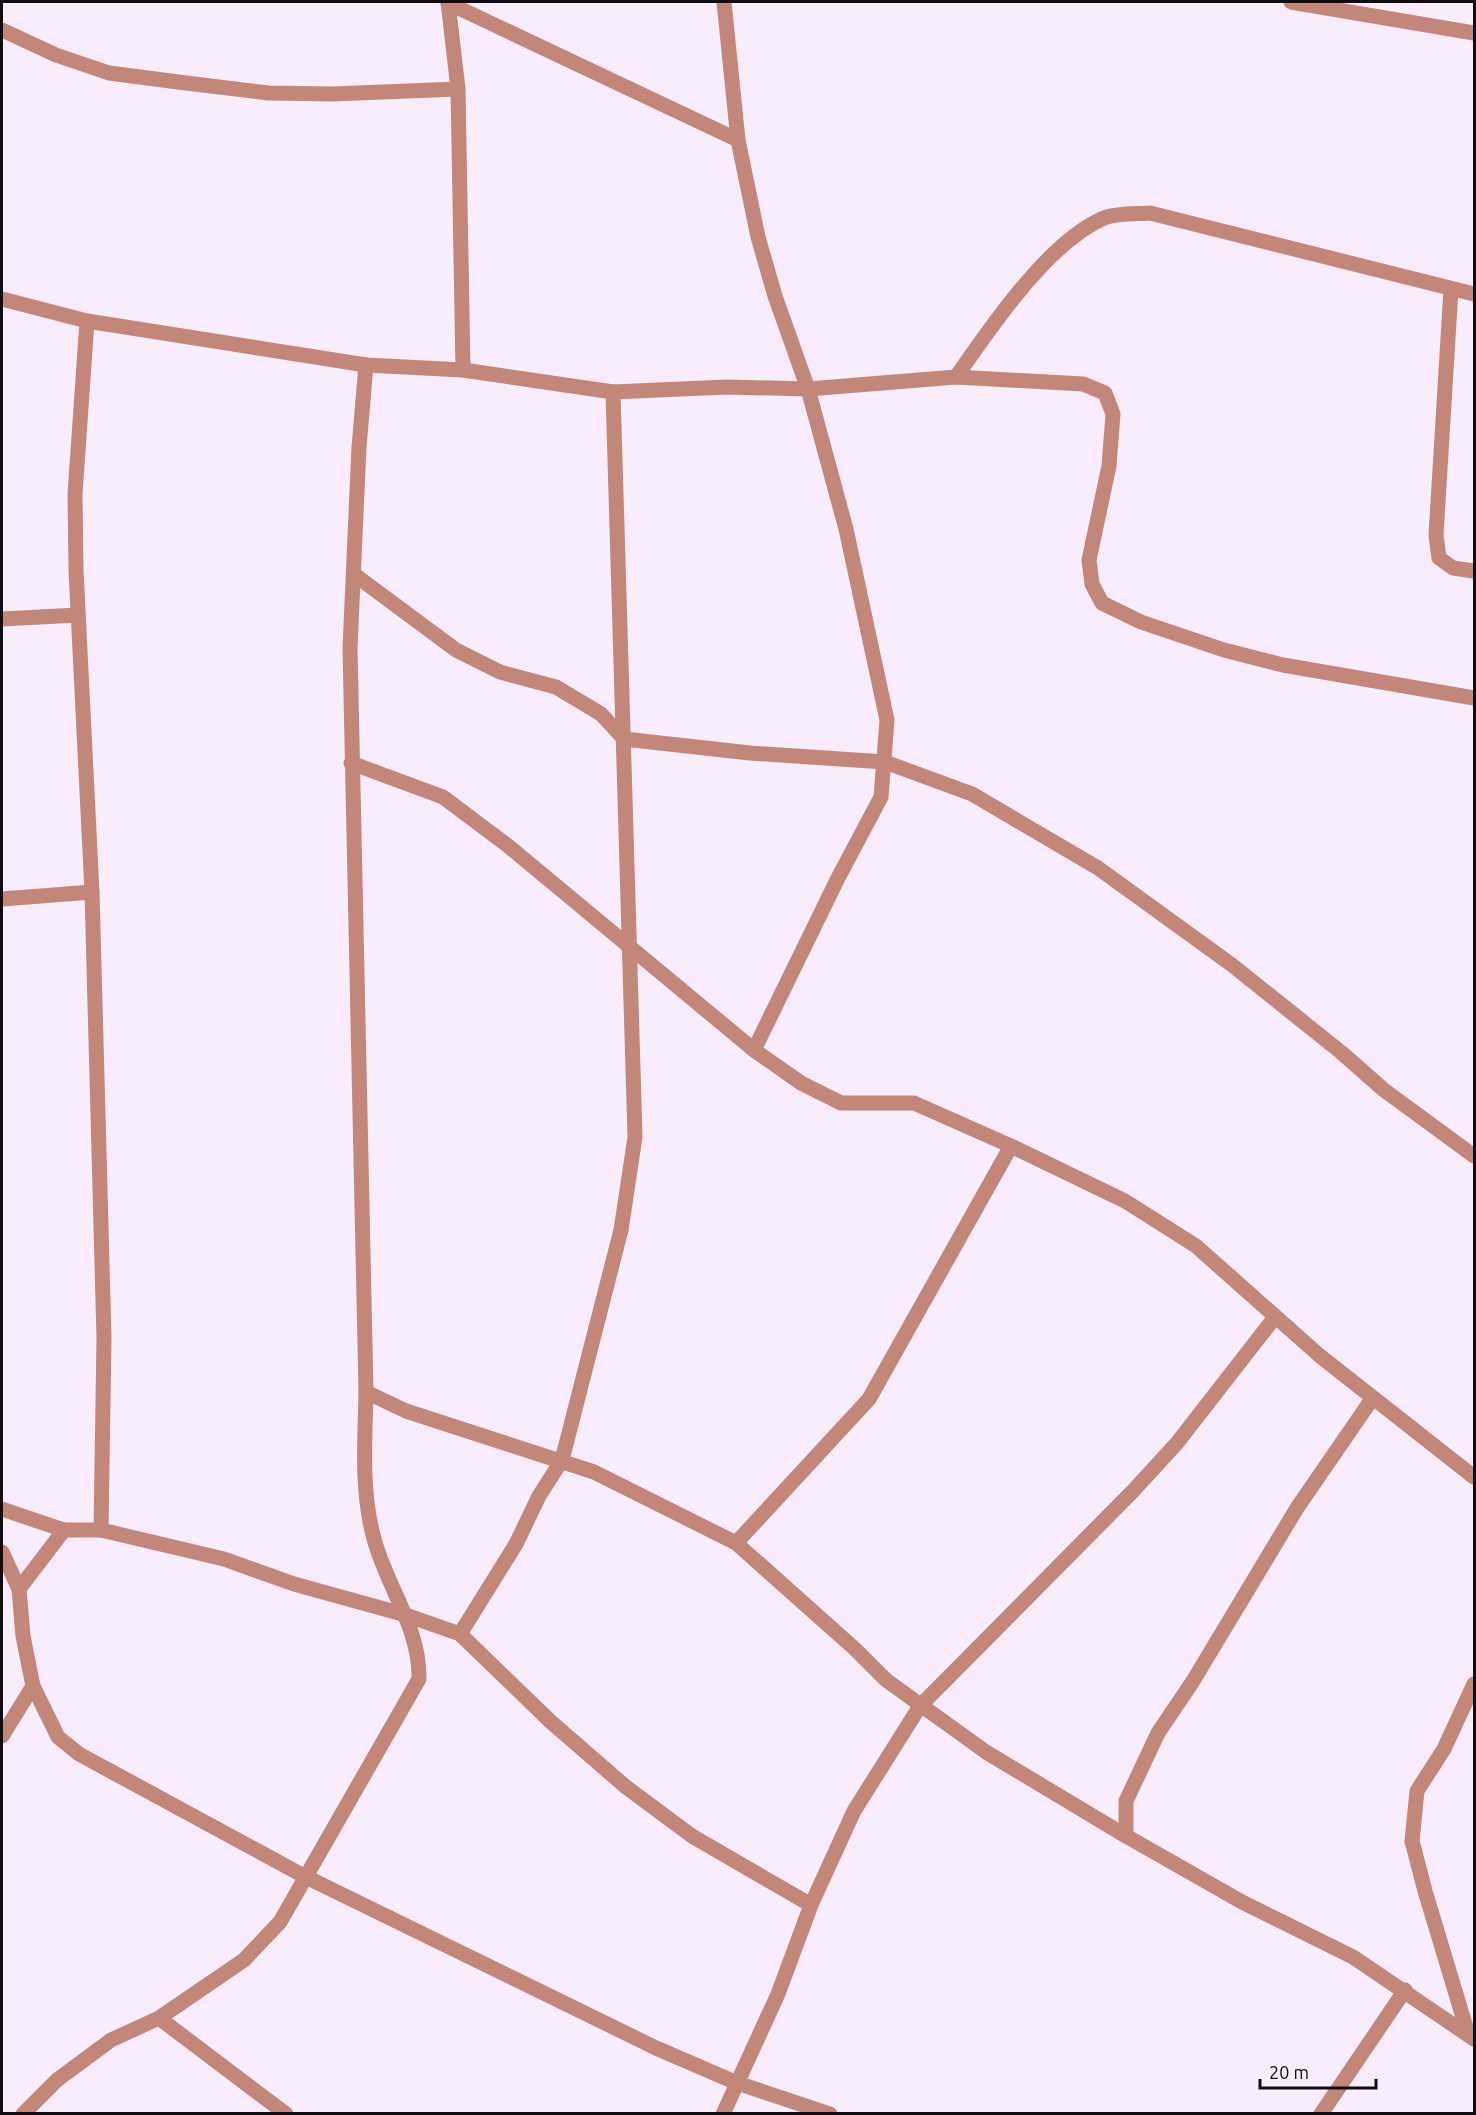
<svg xmlns="http://www.w3.org/2000/svg" width="1476" height="2115" viewBox="0 0 1476 2115" font-family="Ubuntu,sans-serif">
<style>
.lines{fill:none;stroke-linecap:round;stroke-linejoin:round}
.minor{stroke:#c3877a;stroke-width:15}
</style>
<rect width="100%" height="100%" fill="#f9ecfd"/>
<g class="lines">
<g class="minor">
<polyline points="448,2 458,89 463,370"/>
<polyline points="724,2 738,140 758,237 775,296 808,389 846,529 887,720 881,797 838,878 754,1050"/>
<polyline points="1291,2 1474,33"/>
<polyline points="448,3 738,140"/>
<polyline points="2,30 56,55 109,73 186,83 268,93 332,94 458,89"/>
<polyline points="1451,289 1436,535 1439,558 1453,568 1474,571"/>
<polyline points="2,299 87,321 366,365 463,370 613,392 727,387 808,389 956,377 1083,384 1105,393 1113,414 1109,466 1089,560 1092,584 1102,603 1141,622 1224,650 1283,665 1474,698"/>
<polyline points="87,321 75,494 76,570 92,892 104,1338 101,1530"/>
<path d="M956 377C991 327 1048 242 1104 218 1117 213 1136 214 1150 213L1474 294"/>
<polyline points="355,575 456,650 500,672 556,687 601,714 624,739 750,753 885,762 972,794 1098,868 1232,965 1342,1053 1384,1090 1474,1156"/>
<polyline points="2,619 78,615"/>
<polyline points="351,763 443,797 507,845 754,1050 801,1083 841,1103 914,1103 1011,1146 1125,1201 1196,1246 1320,1356 1474,1477"/>
<polyline points="2,899 92,892"/>
<polyline points="366,1392 406,1411 594,1472 736,1543 855,1649 886,1680 986,1752 1126,1836 1242,1902 1353,1957 1474,2039"/>
<polyline points="2,1509 64,1530 101,1530 224,1559 294,1584 406,1615 460,1634 551,1722 626,1787 692,1836 811,1905"/>
<polyline points="736,1543 869,1399 1011,1146"/>
<polyline points="2,1552 19,1589 23,1636 33,1686 58,1737 79,1754 304,1876 656,2048 737,2083 830,2114"/>
<polyline points="19,1589 64,1530"/>
<polyline points="460,1634 516,1544 539,1496 562,1460 621,1230 635,1137 613,392"/>
<polyline points="2,1736 33,1686"/>
<polyline points="1126,1836 1126,1801 1158,1733 1193,1681 1297,1508 1372,1399"/>
<polyline points="159,2018 286,2114"/>
<polyline points="1468,2034 1425,1891 1412,1841 1417,1791 1444,1749 1474,1684"/>
<path d="M23 2114 57 2080 111 2040 159 2018 244 1960 280 1922 419 1679C420 1626 385 1585 373 1535 361 1488 365 1440 366 1392L350 648 359 447 366 365"/>
<polyline points="723,2114 778,1994 811,1905 854,1811 920,1706 1133,1491 1177,1443 1275,1317"/>
<polyline points="1321,2114 1405,1990"/>
</g>
</g>
<rect width="1476" height="2115" fill="none" stroke="#100c11" stroke-width="6"/>
<path d="M1260 2079v9h116v-9" fill="none" stroke="#100c11" stroke-width="3"/>
<text x="1269" y="2079" font-size="18" fill="#100c11" stroke="#f9ecfd" stroke-width="4.5" paint-order="stroke">20 m</text>
</svg>
